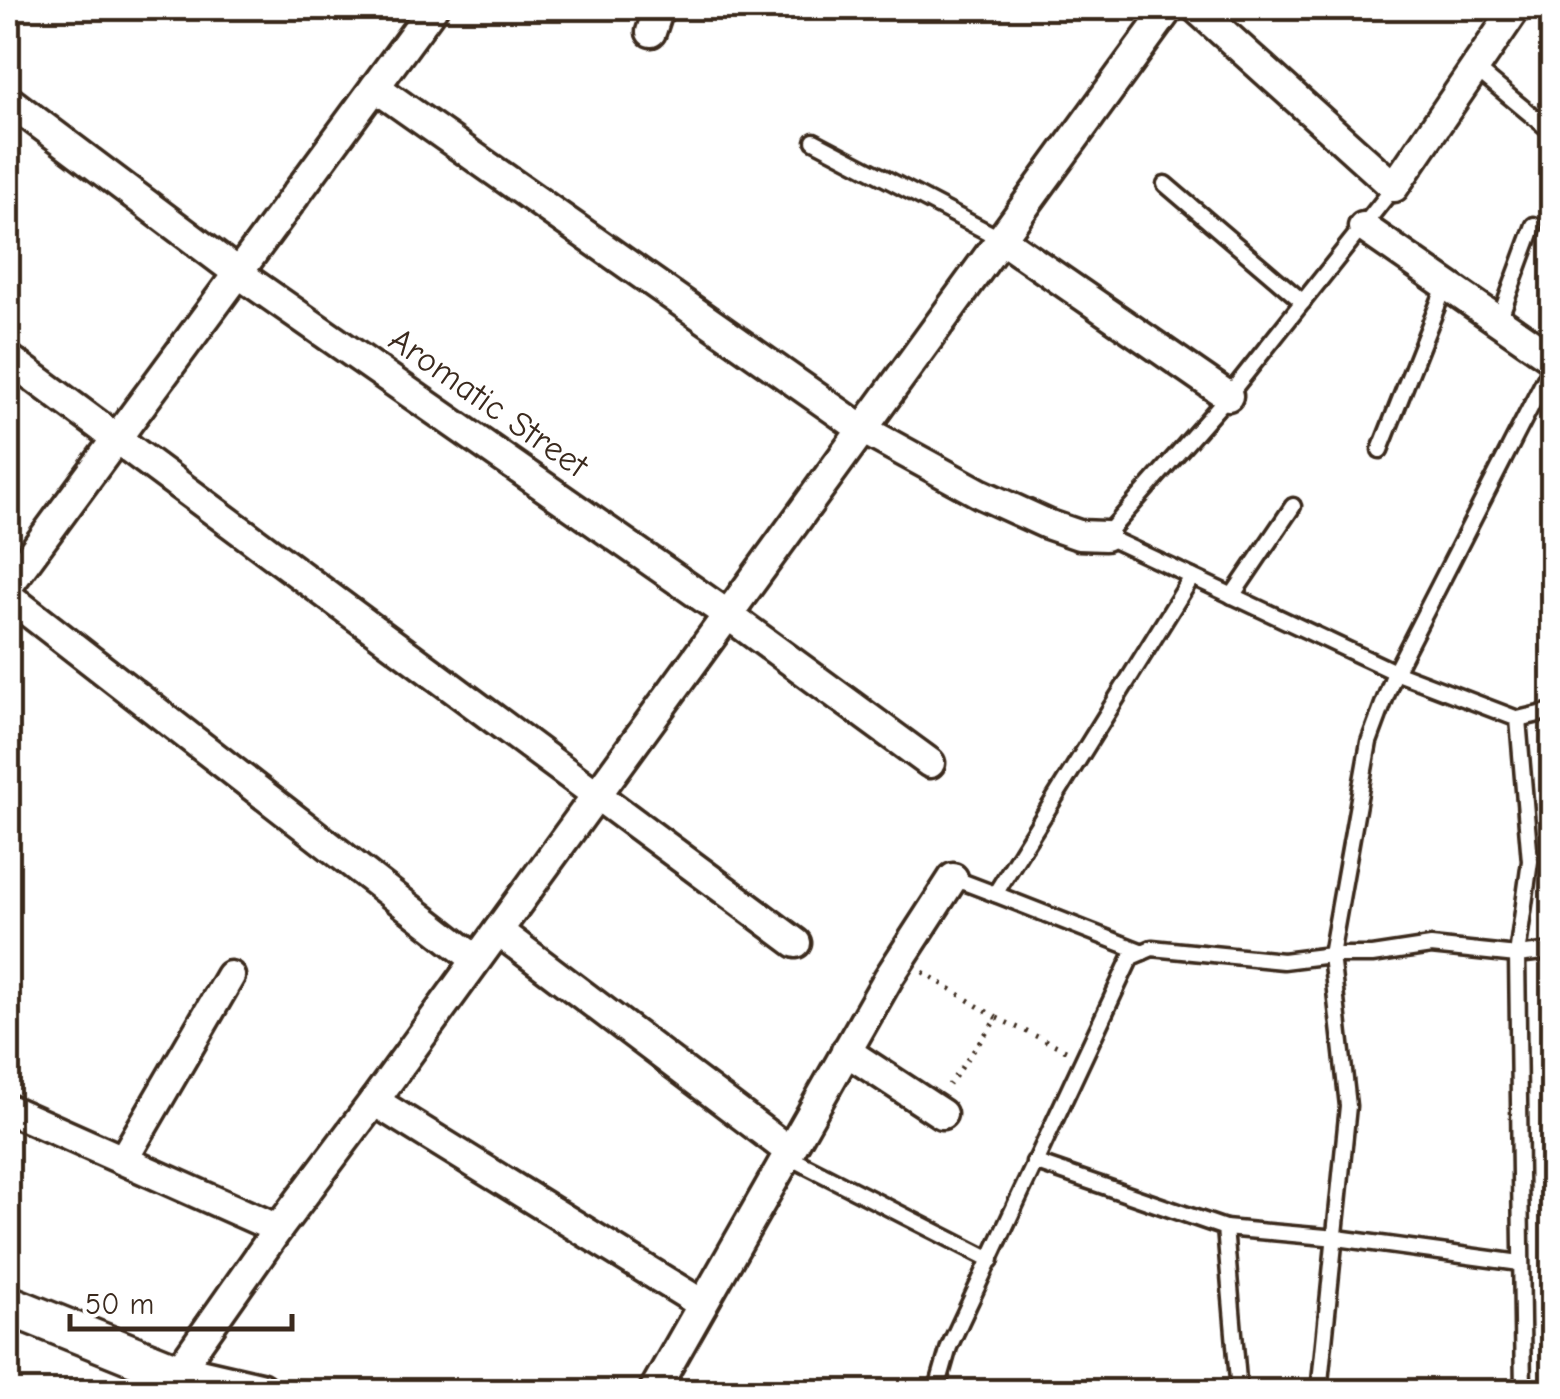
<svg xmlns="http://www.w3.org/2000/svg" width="1560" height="1399" viewBox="0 0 1560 1399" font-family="'Comic Neue',sans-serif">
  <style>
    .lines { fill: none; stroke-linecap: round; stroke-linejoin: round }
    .lane-casing { stroke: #3b2a1e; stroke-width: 21 }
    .street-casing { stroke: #3b2a1e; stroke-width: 35 }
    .secondary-casing { stroke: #3b2a1e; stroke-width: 45 }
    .path { stroke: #3b2a1e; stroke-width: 5; stroke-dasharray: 2.5 8; stroke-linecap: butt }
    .lane { stroke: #fff; stroke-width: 14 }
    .street { stroke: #fff; stroke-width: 28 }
    .secondary { stroke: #fff; stroke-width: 38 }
    .labels { text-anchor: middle; stroke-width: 8; stroke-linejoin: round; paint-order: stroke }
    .street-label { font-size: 35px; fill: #3b2a1e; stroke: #fff }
  </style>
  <rect width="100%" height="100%" fill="#fff"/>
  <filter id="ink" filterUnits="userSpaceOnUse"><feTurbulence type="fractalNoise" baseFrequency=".01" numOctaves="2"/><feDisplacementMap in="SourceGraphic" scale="20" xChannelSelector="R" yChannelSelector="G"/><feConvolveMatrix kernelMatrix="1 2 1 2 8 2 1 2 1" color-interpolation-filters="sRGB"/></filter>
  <g filter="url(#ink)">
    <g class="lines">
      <g class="lane-casing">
        <g id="lane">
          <path d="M1475 68 1552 132"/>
          <path d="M814 141 1001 239"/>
          <path d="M1165 184 1303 302"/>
          <path d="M1394 187 1228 396 1105 536 1395 672 1518 719 1552 711"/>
          <path d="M1499 320 1534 225"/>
          <path d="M1380 450 1446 284"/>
          <path d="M1232 596 1293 506"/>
          <path d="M1518 719 1530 861 1517 955 1523 1392"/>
          <path d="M953 878 995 894 1192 577"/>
          <path d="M995 894 1143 952"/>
          <path d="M787 1156 991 1260"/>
          <path d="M1034 1162 1225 1228 1239 1392"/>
          <path d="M1225 1228 1337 1238 1520 1263"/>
          <path d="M936 1392 949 1347 1131 957 1152 948 1283 961 1331 955H1372L1431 946 1517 955 1552 951"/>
          <path d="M1319 1392 1348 1106 1331 955 1369 742 1395 672 1552 365"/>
        </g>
      </g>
      <g class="street-casing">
        <g id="street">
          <path d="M1196 8 1394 187 1516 8"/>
          <path d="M651 32 659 8"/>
          <path d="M375 87 862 429 981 494 1047 524 1079 535 1105 536"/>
          <path d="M8 100 238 273 728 615 930 763"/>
          <path d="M1363 227 1552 358"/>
          <path d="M1001 239 1228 396"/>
          <path d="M8 358 796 943"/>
          <path d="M8 586 433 8"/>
          <path d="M8 596 475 959"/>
          <path d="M498 931 789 1151"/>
          <path d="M846 1051 942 1114"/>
          <path d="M374 1101 702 1304"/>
          <path d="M8 1109 278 1229"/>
          <path d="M123 1160 230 976"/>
          <path d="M177 1373 278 1229 374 1101 1169 8"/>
          <path d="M653 1392 889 977 953 878"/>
        </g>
      </g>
      <g class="secondary-casing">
        <path id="secondary" d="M8 1305 177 1373 259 1392"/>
      </g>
      <g class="path">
        <path d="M923 972 997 1018 949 1085"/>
        <path d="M997 1018 1066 1050"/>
      </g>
      <use href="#lane" class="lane"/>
      <use href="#street" class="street"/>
      <use href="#secondary" class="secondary"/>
    </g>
  </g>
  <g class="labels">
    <g class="street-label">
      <text transform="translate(489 402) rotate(35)" y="12">Aromatic Street</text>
    </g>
  </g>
  <rect width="1560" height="1399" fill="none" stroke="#fff" stroke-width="40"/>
  <rect x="20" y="20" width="1520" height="1359" fill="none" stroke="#3b2a1e" stroke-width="4" filter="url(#ink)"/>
  <path d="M70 1314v15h222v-15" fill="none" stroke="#3b2a1e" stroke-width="5"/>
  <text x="85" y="1314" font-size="30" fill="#3b2a1e" stroke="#ffffff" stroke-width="8" paint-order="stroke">50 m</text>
</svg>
